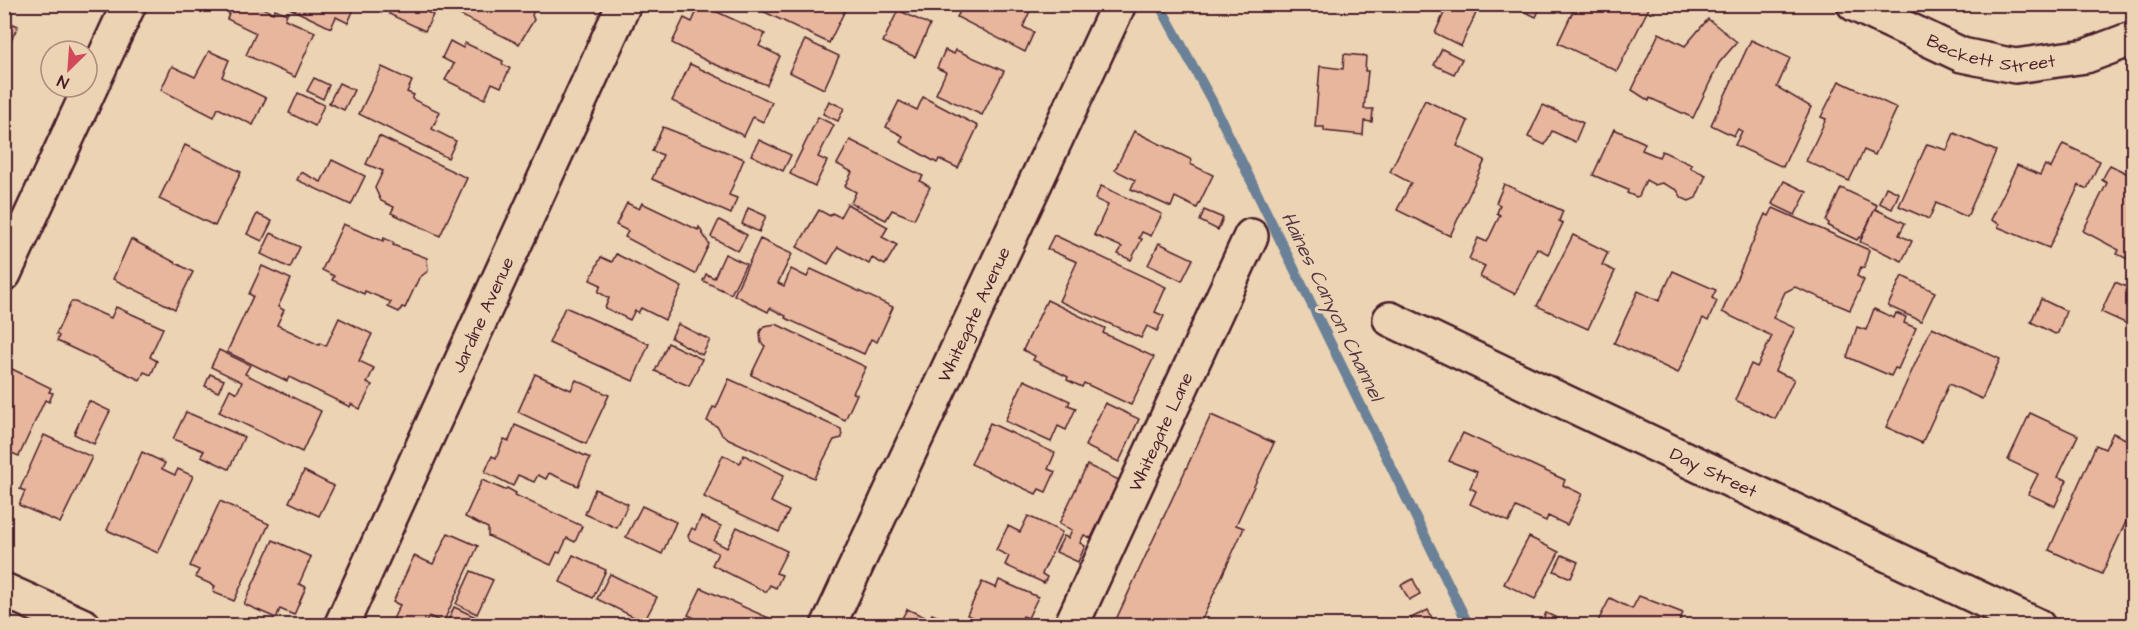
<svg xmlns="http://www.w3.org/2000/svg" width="2138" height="630" viewBox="0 0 2138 630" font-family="'Architects Daughter',sans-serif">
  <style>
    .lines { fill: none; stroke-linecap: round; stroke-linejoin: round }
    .stream { stroke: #6a8197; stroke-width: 10 }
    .building { fill: #e8b59d; stroke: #4a1f2b; stroke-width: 1.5 }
    .minor-casing { stroke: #4a1f2b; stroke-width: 38 }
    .tertiary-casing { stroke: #4a1f2b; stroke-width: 38 }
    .minor { stroke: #ebd3b3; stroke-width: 33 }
    .tertiary { stroke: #ebd3b3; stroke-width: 33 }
    .labels { text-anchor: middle; stroke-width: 6; stroke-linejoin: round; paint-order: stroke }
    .street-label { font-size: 18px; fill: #4a1f2b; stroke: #ebd3b3 }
    .water-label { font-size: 20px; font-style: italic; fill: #523846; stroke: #ebd3b3 }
  </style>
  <rect width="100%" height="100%" fill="#ebd3b3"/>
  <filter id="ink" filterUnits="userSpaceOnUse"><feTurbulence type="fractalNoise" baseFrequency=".0167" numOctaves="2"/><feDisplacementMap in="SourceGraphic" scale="12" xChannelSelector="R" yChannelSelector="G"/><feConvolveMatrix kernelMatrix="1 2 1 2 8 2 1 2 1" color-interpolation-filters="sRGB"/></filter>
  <g filter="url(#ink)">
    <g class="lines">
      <path class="stream" d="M1159 4 1212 101 1469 626"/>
    </g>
    <g class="building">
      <path d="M233 4H255L273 13 275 9 287 14 285 19 315 32 295 77 246 55 256 33 227 19Z"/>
      <path d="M281 4H356L348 23 336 17 331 28Z"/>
      <path d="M380 4H412L433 15 425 31 389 14 391 10Z"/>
      <path d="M455 4H537L532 15 534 20 519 44 452 11Z"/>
      <path d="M700 4 765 34 759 46 780 56 767 85 709 62 672 43 684 18 692 22Z"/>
      <path d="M748 4H848L829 43Z"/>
      <path d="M959 4H1033L1023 27 1034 32 1025 52 957 17 962 8Z"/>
      <path d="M1448 4H1457L1476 13 1461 46 1435 33Z"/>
      <path d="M1509 4H1542L1536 17Z"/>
      <path d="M1572 4 1650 6 1617 71 1558 43 1573 11 1570 9Z"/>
      <path d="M898 10 930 25 915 57 883 42Z"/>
      <path d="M1708 19 1737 42 1719 63 1693 118 1650 98 1649 101 1632 90 1659 33 1685 46Z"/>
      <path d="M4 20 18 26 4 55Z"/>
      <path d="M805 40 839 56 824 89 789 72Z"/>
      <path d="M1751 40 1790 58 1777 87 1811 107 1783 167 1735 145 1742 131 1738 129 1734 136 1711 125Z"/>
      <path d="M450 41 463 48 465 43 503 61 502 64 510 68 501 87 492 83 485 99 445 80 454 64 442 58Z"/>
      <path d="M1442 49 1462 59 1454 74 1434 65Z"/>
      <path d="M945 50 954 54 956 50 1004 71 982 115 936 94 946 72 937 68Z"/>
      <path d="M209 51 229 60 222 77 266 98 253 125 218 108 214 117 161 90 172 66 195 77Z"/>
      <path d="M1344 54 1366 56 1365 71H1368L1364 109H1373L1372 122 1364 121 1363 135 1324 131V127H1315L1320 66 1343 69Z"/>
      <path d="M690 64 772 102 763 122 753 117 744 136 672 101Z"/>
      <path d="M382 67 412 81 407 92 414 95 412 99 440 112 432 129 456 141 448 158 359 114Z"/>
      <path d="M314 78 329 85 323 99 307 91Z"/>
      <path d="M1839 81 1897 108 1875 155 1864 150 1849 181 1806 161 1826 119 1821 117Z"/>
      <path d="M339 83 354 90 344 110 329 103Z"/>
      <path d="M298 93 324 105 315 126 289 113Z"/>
      <path d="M923 97 978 126 958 168 939 159 937 163 930 159 900 142 903 136 886 127 899 101 917 110Z"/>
      <path d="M1425 100 1468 121 1457 146 1485 160 1450 236 1397 210 1411 183 1390 172Z"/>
      <path d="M829 101 844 108 838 121 823 114Z"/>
      <path d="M1543 105 1583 123 1575 142 1552 131 1545 145 1528 137Z"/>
      <path d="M818 117 834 125 818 157 827 161 815 186 790 174Z"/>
      <path d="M663 127 744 159 729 195 737 198 731 214 652 179 663 155 652 151Z"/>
      <path d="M1614 129 1645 143 1642 150 1659 157 1662 151 1692 165 1690 168 1706 175 1696 198 1689 201 1682 198 1677 190 1662 183 1655 185 1646 180 1639 196 1636 197 1627 193 1628 190 1593 175Z"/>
      <path d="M1134 131 1192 160 1190 164 1213 175 1197 208 1175 197 1171 207 1131 189 1135 180 1115 170Z"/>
      <path d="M1954 133 1996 151 1967 217 1936 203 1929 219 1899 206 1927 144 1947 150Z"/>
      <path d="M379 136 467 178 440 236 391 213 394 207 381 201 375 188 383 171 366 164Z"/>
      <path d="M759 140 791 155 783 171 751 155Z"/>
      <path d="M850 140 923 176 920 181 930 187 914 219 892 210 886 220 851 203 856 192 845 186 852 172 837 164Z"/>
      <path d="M2063 144 2100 161 2087 189 2079 185 2049 248 1998 227 1999 224 1991 220 2017 165 2040 175 2045 165 2051 168Z"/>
      <path d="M185 145 241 172 215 226 159 199Z"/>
      <path d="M332 160 365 176 351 205 297 180 301 172 321 182Z"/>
      <path d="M2110 165 2134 177V262L2117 254 2119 250 2083 231 2107 183 2102 180Z"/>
      <path d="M1784 181 1807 192 1795 215 1772 204Z"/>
      <path d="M1504 184 1563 211 1559 221 1563 223 1548 254 1537 248 1515 294 1480 277 1485 266 1469 259 1478 238 1487 242 1500 215 1497 213 1500 205 1496 203Z"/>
      <path d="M1101 186 1162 214 1151 236 1142 232 1139 238 1142 239 1131 260 1118 254 1122 247 1094 235 1108 205 1095 199Z"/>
      <path d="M1886 187 1899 193 1892 209 1879 203Z"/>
      <path d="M1841 188 1877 205 1861 238 1859 237 1857 240 1828 226 1829 223 1826 221Z"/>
      <path d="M627 203 639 209 642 203 698 230 699 227 709 244 695 274 625 237 628 231 616 225Z"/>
      <path d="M847 204 888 227 882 237 897 245 885 265 872 258 869 264 838 247 828 264 797 247 819 210 830 216 832 213 840 217Z"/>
      <path d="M748 208 766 216 759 232 742 224Z"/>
      <path d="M1773 208 1869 250 1864 268 1861 267 1857 276 1864 280 1850 310 1795 287 1785 292 1773 318 1795 328 1775 371 1794 379 1775 419 1735 400 1751 364 1757 367 1772 336 1722 312 1765 214 1769 216Z"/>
      <path d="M1875 209 1905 223 1899 235 1912 241 1902 261 1860 242Z"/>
      <path d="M1204 210 1223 218 1218 230 1200 221Z"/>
      <path d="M257 214 272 221 262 241 247 234Z"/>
      <path d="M719 220 747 235 738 251 711 237Z"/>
      <path d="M343 224 383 241 384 238 394 243 393 245 427 258 428 271 419 278 405 308 402 307 399 312 388 307 391 302 365 291 364 294 332 280 334 276 322 270Z"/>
      <path d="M271 233 300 247 290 268 261 254Z"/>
      <path d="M1054 235 1166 287 1155 312 1164 316 1157 331 1147 326 1141 338 1059 301 1077 262 1047 249Z"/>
      <path d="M1573 235 1608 252 1602 265 1615 271 1588 329 1537 306Z"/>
      <path d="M131 239 193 272 175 309 113 279Z"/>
      <path d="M760 239 792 254 778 283 784 286 791 269 807 277 811 269 893 307 877 342 871 339 864 354 785 318 786 316 770 308 768 312 734 295Z"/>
      <path d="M1159 243 1193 259 1182 281 1148 265Z"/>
      <path d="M616 254 682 287 665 320 641 308 638 313 635 310 630 320 605 308 609 298 598 292 601 285 590 280 601 257 612 262Z"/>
      <path d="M725 254 746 264 731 294 703 281 706 274 714 278Z"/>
      <path d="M262 266 291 279 278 307 284 310 277 325 319 345 320 343 326 346 339 318 372 334 359 361 374 368 367 383 372 385 360 409 351 404 350 407 289 377 287 381 227 352 253 296 249 294Z"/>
      <path d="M1673 271 1716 290 1712 298 1717 301 1708 321 1703 318 1678 373 1614 343 1638 291 1659 301Z"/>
      <path d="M1902 276 1935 292 1921 321 1888 306Z"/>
      <path d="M2115 282 2134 290 2132 326 2101 312Z"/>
      <path d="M2041 299 2066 311 2058 333 2055 334 2031 322Z"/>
      <path d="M1047 300 1105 328 1103 333 1154 357 1131 405 1084 383 1082 387 1067 380 1068 377 1033 360 1035 356 1023 350Z"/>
      <path d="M71 302H75L111 318 116 307 163 328 150 357 157 361 151 375 144 372 140 380 57 341 59 336 56 334Z"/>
      <path d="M565 307 649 344 633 381 549 343Z"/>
      <path d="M1874 309 1894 318 1896 313 1906 317 1904 323 1916 328 1898 369 1895 368 1891 376 1847 357 1857 327 1866 330Z"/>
      <path d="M678 324 710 340 702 355 671 338Z"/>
      <path d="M776 324 866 367 853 393 857 394 845 420 751 375 765 346 761 343 760 332 764 326Z"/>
      <path d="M1932 327 2000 359 1982 399 1949 384 1922 443 1886 427Z"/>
      <path d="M668 343 702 359 689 386 655 371Z"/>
      <path d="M219 350 250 365 245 374 321 411 302 452 219 412 230 389 237 393 242 382 211 367Z"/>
      <path d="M10 368 51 388 49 392 53 393 49 402 45 400 19 456 4 450V379Z"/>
      <path d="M210 374 224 380 218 392 205 386Z"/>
      <path d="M535 374 571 390 576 380 609 395 586 444 518 412Z"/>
      <path d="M729 379 841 429 842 438 834 440 814 478 729 439 722 435 718 427 707 421 713 407 716 408Z"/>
      <path d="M1024 380 1070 401 1068 405 1076 408 1066 430 1058 426 1051 442 1005 421Z"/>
      <path d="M89 401 110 411 94 444 74 434Z"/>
      <path d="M1105 403 1139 419 1119 462 1085 446Z"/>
      <path d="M186 412 244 437 229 469 201 456 204 451 173 439Z"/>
      <path d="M2030 413 2078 435 2058 477 2067 480 2055 506 2028 494 2038 474 2008 460Z"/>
      <path d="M1211 415 1274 443 1236 525 1244 528 1199 626H1113Z"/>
      <path d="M990 423 1055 453 1048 469 1055 472 1046 492 1039 489 1036 494 971 464Z"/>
      <path d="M515 425 590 458 578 486 549 473 546 479 538 475 534 482 518 475 513 486 485 472 492 456 496 458 504 439 509 441Z"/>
      <path d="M1463 433 1565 480 1563 485 1582 494 1567 525 1548 516 1546 521 1516 507 1509 522 1470 504 1476 491 1470 488 1477 472 1449 461Z"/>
      <path d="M2113 433 2134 443V504L2102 574 2049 550 2096 445 2105 449Z"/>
      <path d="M44 435 92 457 60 523 19 505 25 491 20 489Z"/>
      <path d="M142 452 165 463 162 469 175 475 178 469 193 476 158 553 107 530Z"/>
      <path d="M723 455 740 463 744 455 784 475 771 502 789 511 779 532 704 497Z"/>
      <path d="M1087 465 1119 480 1091 538 1084 535 1080 543 1085 546 1078 562 1056 552 1064 536 1068 538 1072 530 1059 524Z"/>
      <path d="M304 471 334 486 319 516 289 502Z"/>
      <path d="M482 480 505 490 507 488 516 493 515 495 582 526 575 542 567 538 560 553 557 552 551 565 488 536V528L465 517Z"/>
      <path d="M595 489 628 504 617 528 585 514Z"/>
      <path d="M220 501 269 524 234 601 213 592 215 586 195 577 199 570 190 566Z"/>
      <path d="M642 506 676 522 662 554 626 537Z"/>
      <path d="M1028 516 1062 532 1042 574 1047 577 1044 583 1005 565 1009 556 996 550 1008 526 1020 532Z"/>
      <path d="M701 517 721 526 714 541 727 548 737 527 787 551 776 573 782 575 776 588 770 585 766 592 712 565 718 553 690 540 688 536 692 528 695 530Z"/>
      <path d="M448 533 478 546 443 623 429 616 424 626 391 623 400 605 393 602 414 556 433 564Z"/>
      <path d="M1529 537 1559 552 1535 599 1504 584Z"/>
      <path d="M273 540 311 557 299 584 306 587 294 615 280 609 276 618 244 604Z"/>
      <path d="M573 555 606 570 593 598 560 582Z"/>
      <path d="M1562 555 1578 562 1571 578 1554 571Z"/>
      <path d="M471 571 493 580 477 614 456 604Z"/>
      <path d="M610 574 657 597 644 622 597 599Z"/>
      <path d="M1413 579 1420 594 1409 600 1401 585Z"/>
      <path d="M999 580 1038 597 1028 618 1023 616 1019 626H979L980 621 967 615 982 582 996 588Z"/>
      <path d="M701 588 771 619 768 626 691 625 695 618 688 615Z"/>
      <path d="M1639 596 1683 613 1677 626 1596 625 1610 598 1632 609Z"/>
      <path d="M454 607 480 619 477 626H446Z"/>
      <path d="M907 609 929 619 932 614 941 618 938 624 941 626H892L895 619 900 622Z"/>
      <path d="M1428 610 1435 624 1414 626 1411 618Z"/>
      <path d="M1546 613 1572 625 1571 626H1540Z"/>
    </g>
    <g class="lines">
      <g class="minor-casing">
        <g id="minor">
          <path id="s1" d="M1854 4 1962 55 2015 66 2086 56 2134 38"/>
          <path id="s2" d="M1390 319 2038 626"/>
          <path id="s3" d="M341 626 624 4"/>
          <path id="s4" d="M828 626 1119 4"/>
          <path id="s5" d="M1071 626 1251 236"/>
        </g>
      </g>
      <g class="tertiary-casing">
        <g id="tertiary">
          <path d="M4 274 129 4"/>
          <path d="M4 590 84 626"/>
        </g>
      </g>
      <use href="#minor" class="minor"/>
      <use href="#tertiary" class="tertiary"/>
    </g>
  </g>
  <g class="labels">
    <g class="street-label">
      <text dy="6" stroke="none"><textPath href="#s1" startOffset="148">Beckett Street</textPath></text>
      <text dy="6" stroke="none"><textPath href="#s3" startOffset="342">Jardine Avenue</textPath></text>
      <text dy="6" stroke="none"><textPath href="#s4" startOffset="344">Whitegate Avenue</textPath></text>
      <text dy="6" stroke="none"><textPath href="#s5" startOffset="214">Whitegate Lane</textPath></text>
      <text dy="6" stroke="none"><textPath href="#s2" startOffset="358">Day Street</textPath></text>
    </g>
    <g class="water-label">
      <text transform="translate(1333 306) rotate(64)" y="7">Haines Canyon Channel</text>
    </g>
  </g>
  <rect width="2138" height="630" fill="none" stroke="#ebd3b3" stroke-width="24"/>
  <rect x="12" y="12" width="2114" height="606" fill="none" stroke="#4a1f2b" stroke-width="2" filter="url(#ink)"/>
  <g transform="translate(69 69) rotate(205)"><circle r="28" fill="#ebd3b3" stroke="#ab8b7d" stroke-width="1.5"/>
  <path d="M0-4.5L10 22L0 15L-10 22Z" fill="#d1495b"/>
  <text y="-9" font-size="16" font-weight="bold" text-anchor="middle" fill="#4a1f2b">N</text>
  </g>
</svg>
